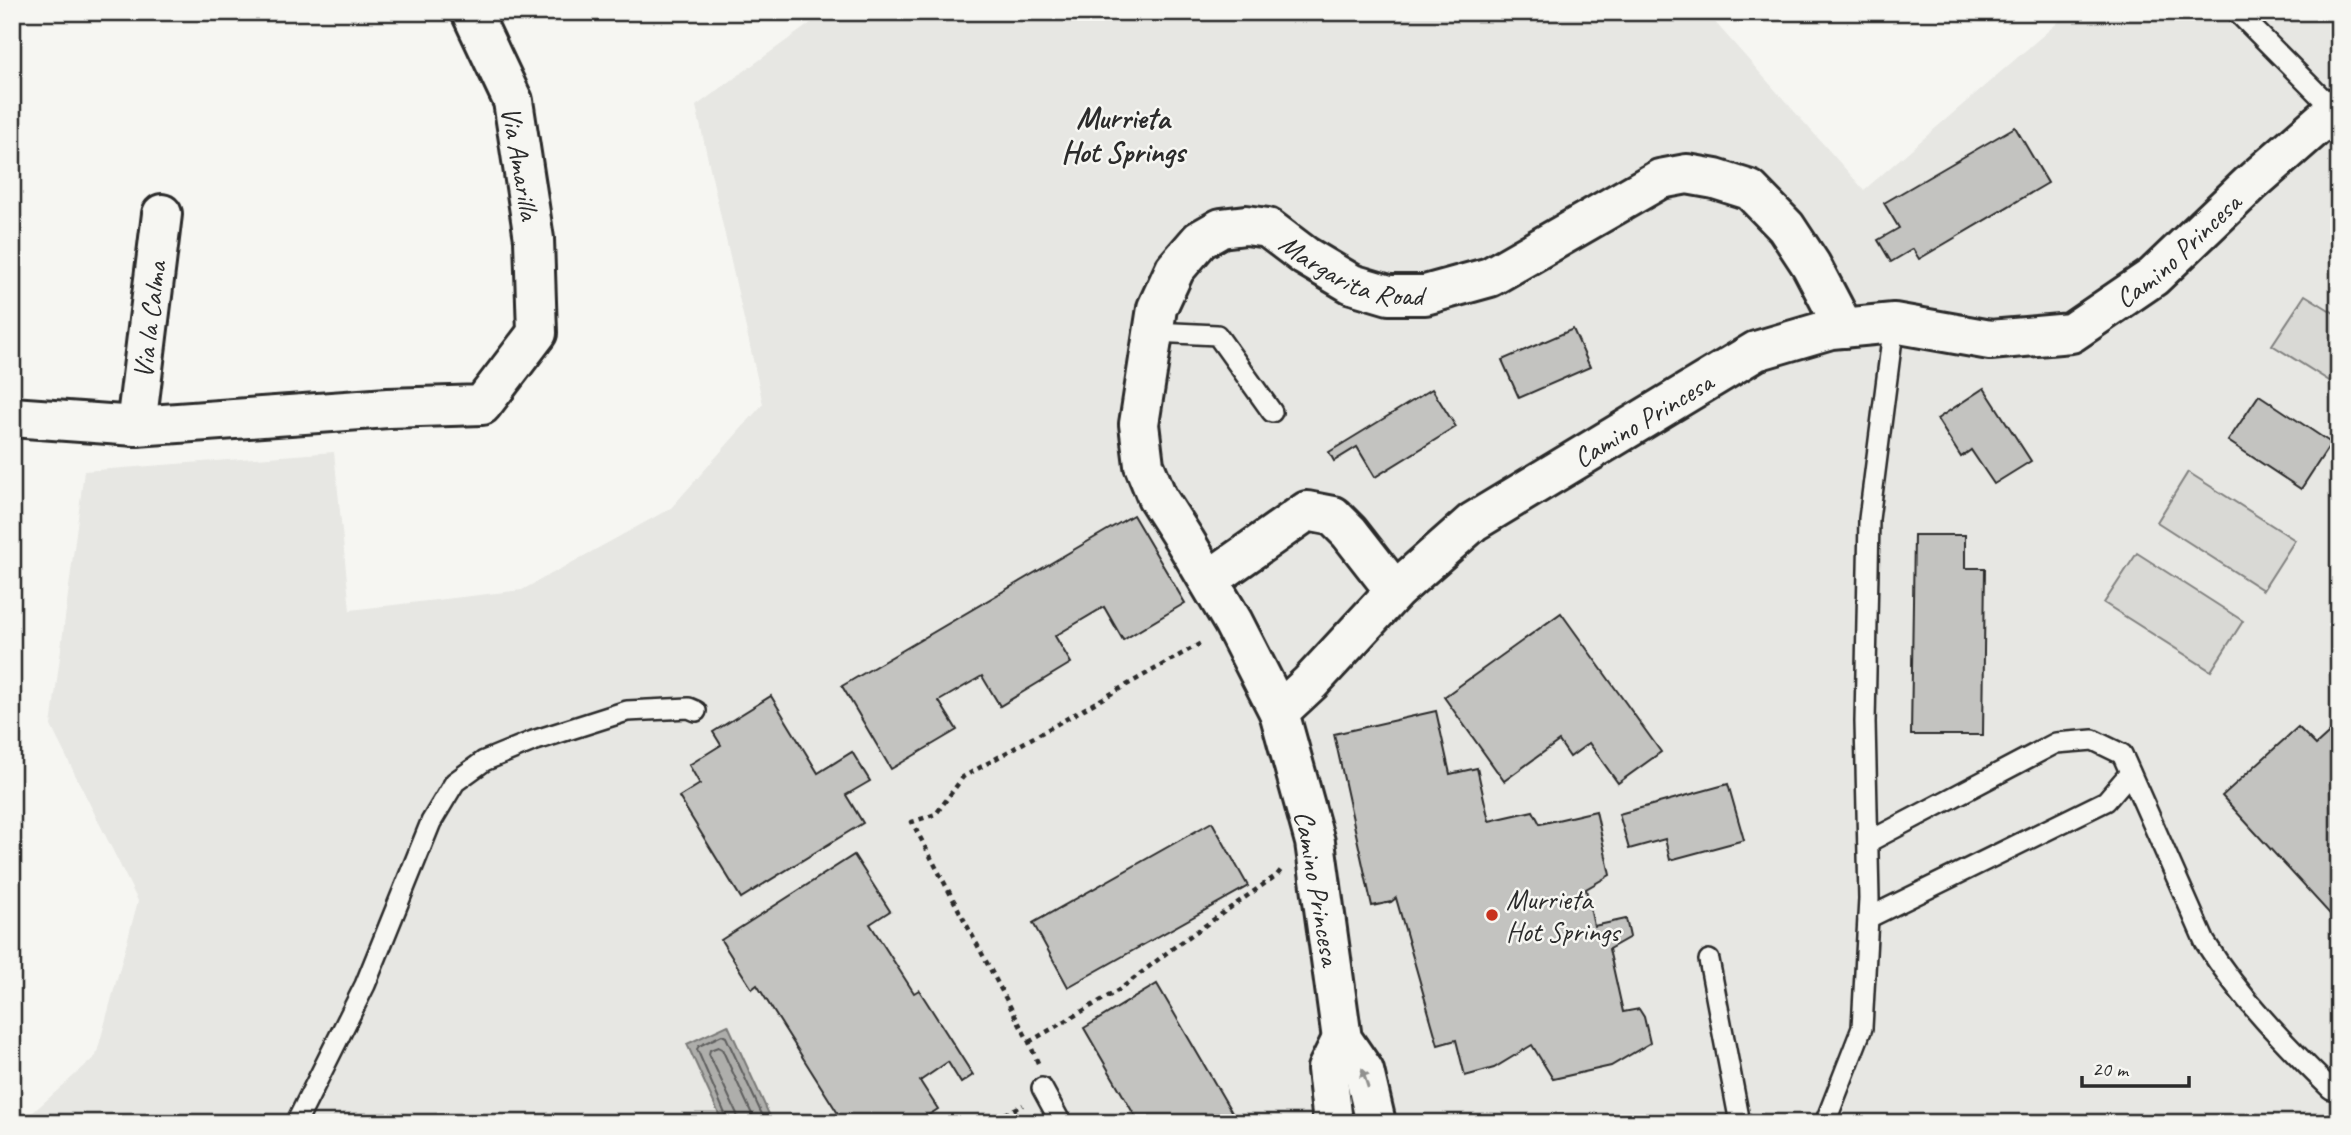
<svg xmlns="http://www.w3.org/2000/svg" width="2351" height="1135" viewBox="0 0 2351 1135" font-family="Caveat,sans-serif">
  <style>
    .built { fill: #e7e7e3 }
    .green { fill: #d9d9d5; stroke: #828280; stroke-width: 2 }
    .water { fill: #aeaeab; stroke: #7a7a78; stroke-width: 2 }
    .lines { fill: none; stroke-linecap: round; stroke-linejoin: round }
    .shore { stroke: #5f5f5e; stroke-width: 2 }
    .building { fill: #c3c3c0; stroke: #2b2b2b; stroke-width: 2 }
    .service-casing { stroke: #2b2b2b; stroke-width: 24 }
    .minor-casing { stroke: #2b2b2b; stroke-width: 44 }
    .path { stroke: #2b2b2b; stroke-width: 4.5; stroke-dasharray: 5 5; stroke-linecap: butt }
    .service { stroke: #f6f6f2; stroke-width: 19 }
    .minor { stroke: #f6f6f2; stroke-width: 38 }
    .oneway { fill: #90908e }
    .poi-dot { fill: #c8321e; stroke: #f6f6f2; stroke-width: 2.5 }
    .labels { text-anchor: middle; stroke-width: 5; stroke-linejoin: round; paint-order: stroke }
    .street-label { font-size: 28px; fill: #2b2b2b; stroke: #f6f6f2 }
    .poi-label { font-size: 28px; fill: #2b2b2b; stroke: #f6f6f2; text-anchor: start }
    .neighbourhood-label { font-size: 30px; font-weight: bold; fill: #2b2b2b; stroke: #f6f6f2 }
  </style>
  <rect width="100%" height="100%" fill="#f6f6f2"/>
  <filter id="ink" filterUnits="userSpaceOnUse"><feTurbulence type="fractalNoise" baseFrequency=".0143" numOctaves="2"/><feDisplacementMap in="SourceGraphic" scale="14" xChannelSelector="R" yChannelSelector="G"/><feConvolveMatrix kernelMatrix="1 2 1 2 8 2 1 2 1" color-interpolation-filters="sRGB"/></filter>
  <g filter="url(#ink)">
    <path class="built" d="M826 12H1706L1864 190 2070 12H2318L2339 35V1123H21L96 1056 138 901 51 726 84 471 334 452 350 610 522 590 671 508 763 404 696 106Z"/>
    <g class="green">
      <path d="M2305 295 2339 316V387L2272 345Z"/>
      <path d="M2188 472 2295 540 2263 590 2157 522Z"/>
      <path d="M2137 553 2243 621 2211 671 2104 603Z"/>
    </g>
    <path class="water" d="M728 1025 773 1123H723L687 1044Z"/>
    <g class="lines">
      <g class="shore">
        <path d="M729 1123 697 1049 699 1046 722 1035 726 1037 766 1123"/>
        <path d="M738 1123 737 1114 709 1054 710 1050 718 1047 722 1049 756 1123"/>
      </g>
    </g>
    <g class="building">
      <path d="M2015 127 2048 183 1919 259 1913 249 1891 262 1878 240 1899 228 1884 203Z"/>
      <path d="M1573 329 1590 367 1519 398 1502 360Z"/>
      <path d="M1984 388 2031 461 1994 484 1971 450 1961 457 1937 419Z"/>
      <path d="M1432 389 1456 427 1375 477 1357 447 1334 461 1329 452Z"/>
      <path d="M2259 395 2331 443 2301 489 2228 441Z"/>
      <path d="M1133 515 1185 603 1123 640 1104 607 1055 636 1071 663 1000 706 982 676 939 701 957 730 891 769 842 686Z"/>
      <path d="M1914 535H1965V568H1985L1983 735H1911Z"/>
      <path d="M1561 613 1661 752 1618 783 1589 743 1570 757 1559 741 1504 781 1444 697Z"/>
      <path d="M771 696 818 773 852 752 870 781 846 795 863 823 741 898 679 797 700 784 689 765 721 745 713 732Z"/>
      <path d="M1436 711 1450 774 1477 768 1489 821 1533 811 1540 824 1596 811 1610 875 1586 889 1594 926 1626 919 1630 937 1609 949 1623 1012 1639 1009 1644 1017 1650 1043 1611 1066 1553 1079 1532 1045 1494 1068 1465 1076 1456 1040 1438 1045 1396 898 1391 902 1372 906 1334 734Z"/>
      <path d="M2339 724V924L2222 796 2298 727 2316 745Z"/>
      <path d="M1728 784 1744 840 1670 860 1665 839 1629 849 1619 814Z"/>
      <path d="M1212 822 1248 886 1068 987 1033 923Z"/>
      <path d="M854 855 890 911 870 924 914 993 919 990 973 1075 961 1083 948 1062 920 1081 938 1109 916 1123H844L757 985 752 989 721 940Z"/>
      <path d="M1157 984 1238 1123H1139L1084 1028Z"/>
    </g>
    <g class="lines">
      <g class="service-casing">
        <g id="service">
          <path d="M2237 12 2334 110"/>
          <path d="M1154 332 1217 335 1272 412"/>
          <path d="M1868 842 2056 743 2093 740 2122 754 2205 942C2241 999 2283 1042 2331 1089L2339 1090"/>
          <path d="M1868 918 2106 801 2130 773"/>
          <path d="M1709 960 1740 1123"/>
          <path d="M1042 1088 1061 1123"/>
          <path d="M296 1123 365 985 431 822 455 782 484 761 533 741 627 711 689 708 696 711"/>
          <path d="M1825 1123 1862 1028 1869 899 1865 722 1869 519 1894 323"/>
        </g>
      </g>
      <g class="minor-casing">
        <g id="minor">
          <path d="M12 417 136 426 388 408 482 405 537 333 534 239 513 101 471 12"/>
          <path id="s1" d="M136 426 162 214"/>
          <path d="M1209 580 1307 511 1333 516 1349 532 1395 591"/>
          <path id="s2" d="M1279 712 1233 622 1185 541 1157 497 1144 465 1139 424 1157 308 1175 269 1200 240 1221 228 1246 225 1268 228 1305 256 1352 284 1389 295H1425L1490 277 1660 179 1687 174 1715 179 1750 190 1786 227 1811 265 1844 328"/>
          <path d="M1333 1123 1327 1069 1342 1039"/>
          <path id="s3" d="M1376 1123 1364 1071 1342 1039 1315 842 1279 712 1310 683 1395 591 1473 522 1756 351 1831 329 1894 323 1990 340 2071 333 2153 277 2250 184 2339 106"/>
        </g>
      </g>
      <g class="path">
        <path d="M1029 1042 1119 990 1173 948 1277 875 1281 870"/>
        <path d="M1038 1063 1029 1042 912 822 936 814 963 777 1203 642"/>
        <path d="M1001 1123 1003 1115 1023 1105"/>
      </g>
      <use href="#service" class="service"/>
      <use href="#minor" class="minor"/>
    </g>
    <defs><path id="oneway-solid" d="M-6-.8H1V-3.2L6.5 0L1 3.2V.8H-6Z" transform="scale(1.75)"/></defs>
    <use class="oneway" href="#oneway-solid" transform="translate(1365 1078) rotate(-108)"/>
  </g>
  <circle class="poi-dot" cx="1492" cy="915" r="7"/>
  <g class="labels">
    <g class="street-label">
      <text transform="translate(521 163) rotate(80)" y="10">Via Amarilla</text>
      <text dy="10" stroke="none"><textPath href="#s3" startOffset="1484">Camino Princesa</textPath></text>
      <text dy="10" stroke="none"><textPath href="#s2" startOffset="690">Margarita Road</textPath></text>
      <text dy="10" stroke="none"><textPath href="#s1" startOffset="107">Via la Calma</textPath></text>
      <text dy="10" stroke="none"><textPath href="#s3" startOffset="896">Camino Princesa</textPath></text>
      <text transform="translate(1318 888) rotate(80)" y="10">Camino Princesa</text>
    </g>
    <g class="poi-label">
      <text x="1506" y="909">Murrieta<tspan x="1506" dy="32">Hot Springs</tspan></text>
    </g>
    <g class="neighbourhood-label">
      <text x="1123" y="128">Murrieta<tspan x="1123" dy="34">Hot Springs</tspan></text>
    </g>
  </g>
  <rect width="2351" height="1135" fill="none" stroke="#f6f6f2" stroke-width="42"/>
  <rect x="21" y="21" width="2309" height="1093" fill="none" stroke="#2b2b2b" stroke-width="2.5" filter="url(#ink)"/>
  <path d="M2082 1076v10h107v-10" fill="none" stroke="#2b2b2b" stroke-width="3.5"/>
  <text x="2092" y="1076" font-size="21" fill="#2b2b2b" stroke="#f6f6f2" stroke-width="5" paint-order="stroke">20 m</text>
</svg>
